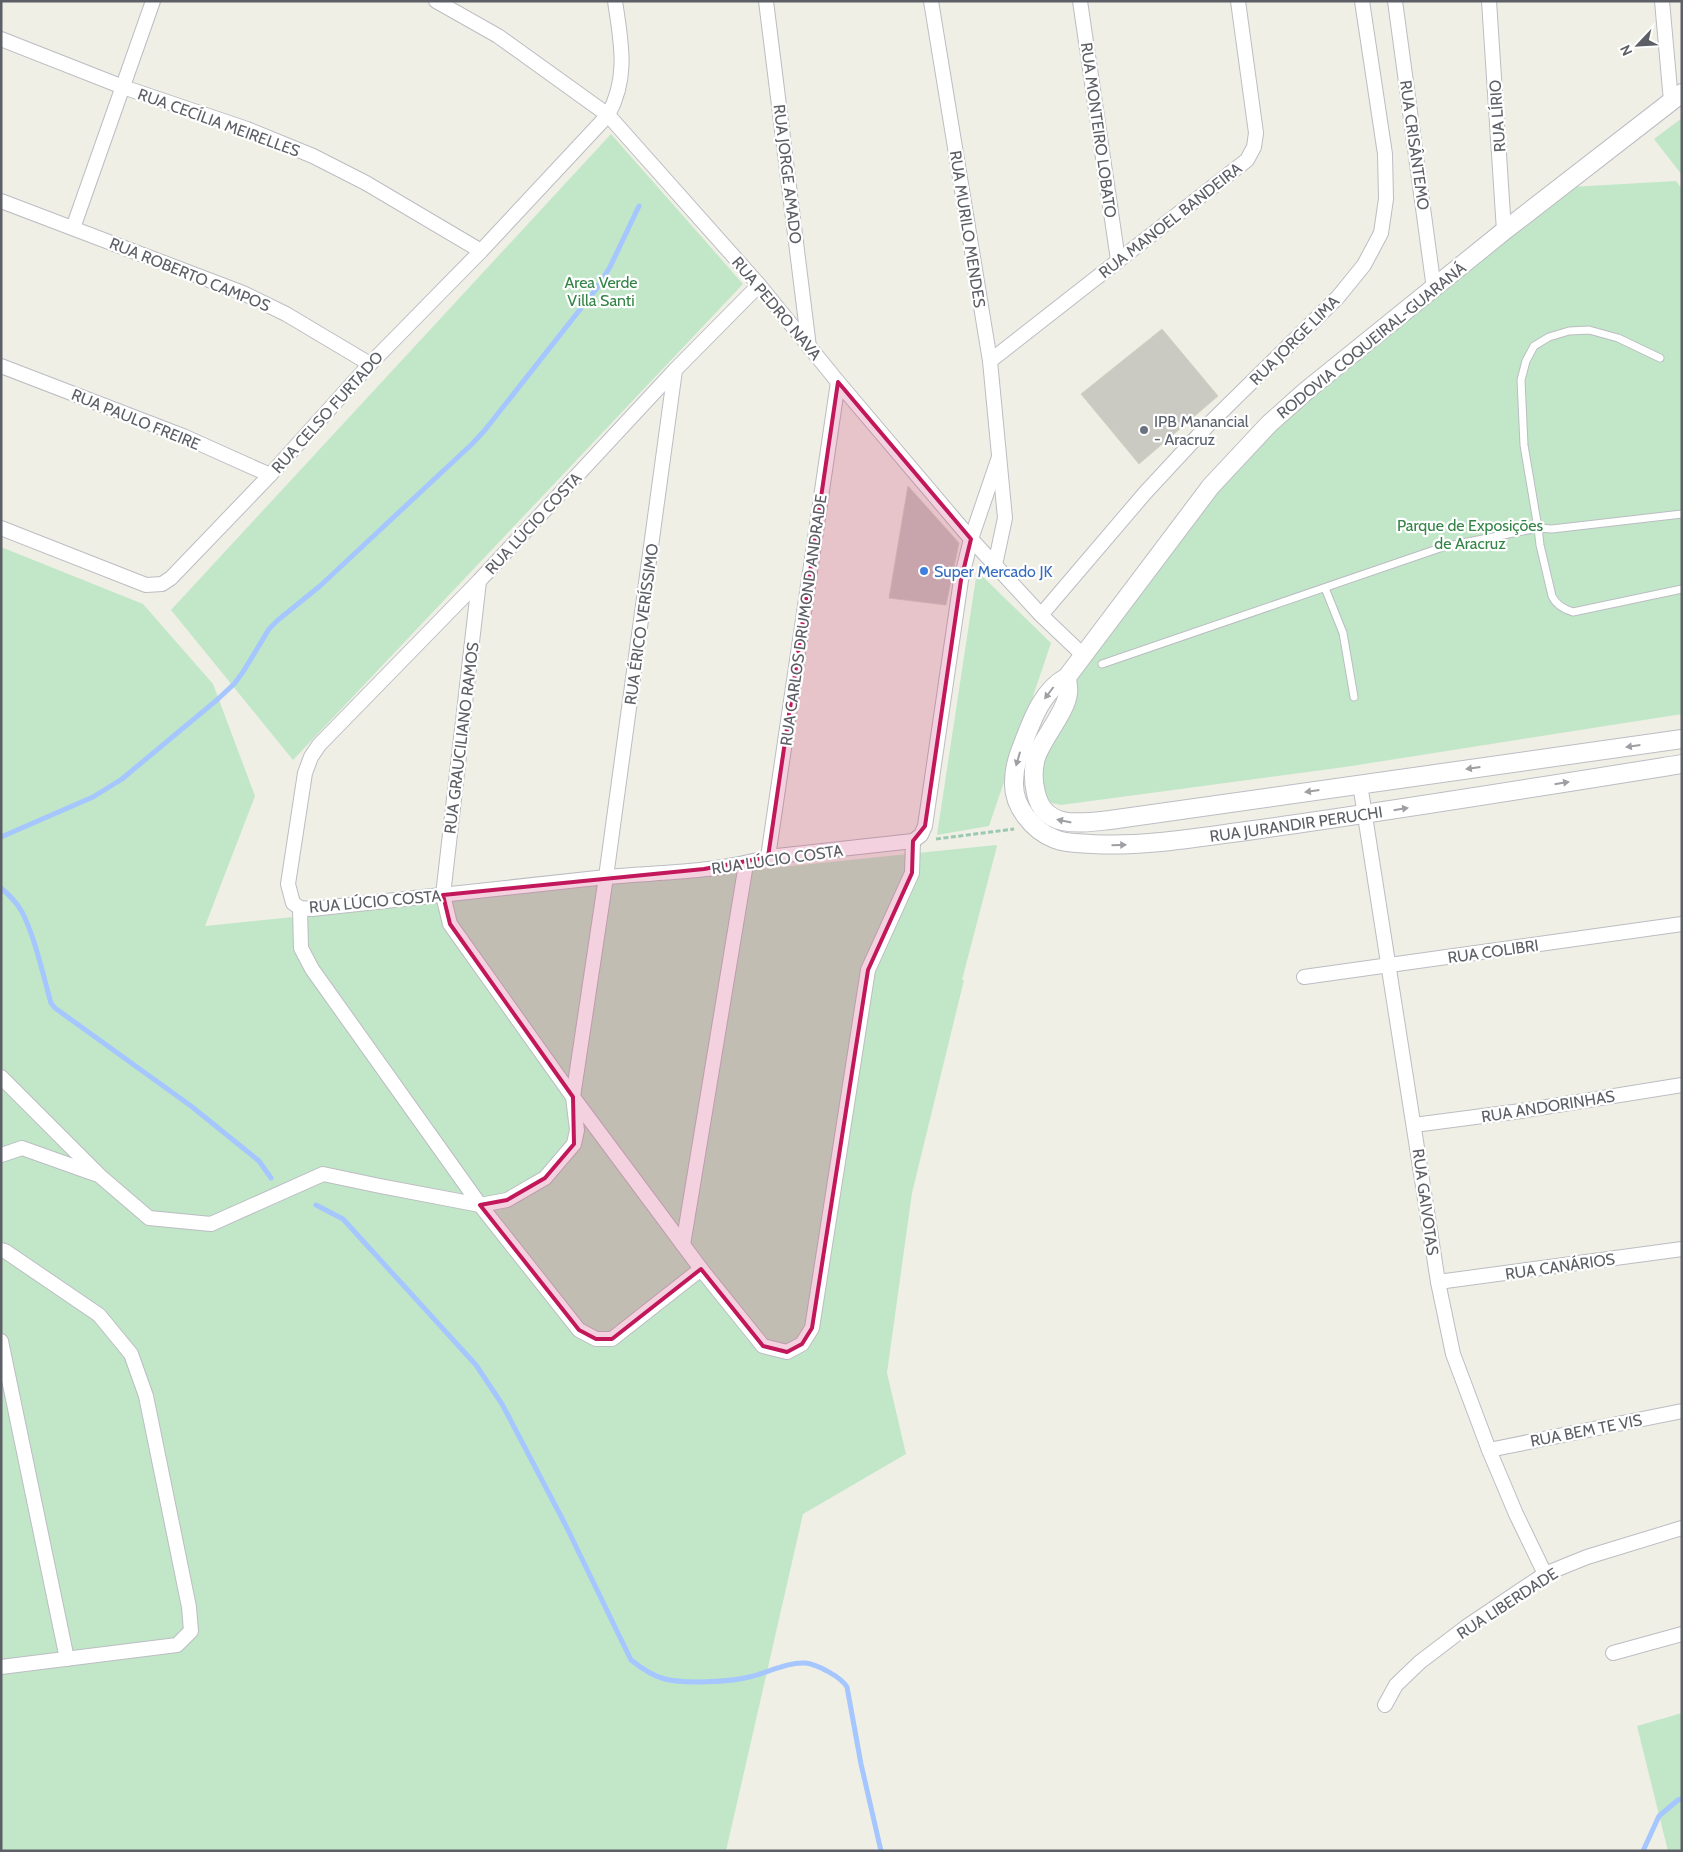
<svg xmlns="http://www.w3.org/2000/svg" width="1683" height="1852" viewBox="0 0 1683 1852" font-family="Cabin,sans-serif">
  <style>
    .green { fill: #c1e7c8 }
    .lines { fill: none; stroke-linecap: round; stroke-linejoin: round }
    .stream { stroke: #a5c6ff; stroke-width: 5 }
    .building { fill: #cac9c2; stroke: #d4d2c3 }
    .service-casing { stroke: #bcbdc3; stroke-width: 9 }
    .minor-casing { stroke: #bcbdc3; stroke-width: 16 }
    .tertiary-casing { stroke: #bcbdc3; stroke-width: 20 }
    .path { stroke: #9ac8b0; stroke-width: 3; stroke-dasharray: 5 2.5; stroke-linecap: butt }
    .service { stroke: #fff; stroke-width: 7 }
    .minor { stroke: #fff; stroke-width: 14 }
    .tertiary { stroke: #fff; stroke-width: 18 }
    .oneway { fill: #9d9fa3 }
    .marked { fill: #c2185b; fill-opacity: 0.2; stroke: #c2185b; stroke-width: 4; stroke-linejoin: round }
    .worship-dot { fill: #6b7280; stroke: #fff; stroke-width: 2 }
    .shop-dot { fill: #3f7fe0; stroke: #fff; stroke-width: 2 }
    .labels { text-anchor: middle; stroke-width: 4.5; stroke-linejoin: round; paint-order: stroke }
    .street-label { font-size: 16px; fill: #5c5f65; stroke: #fff }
    .park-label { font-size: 16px; fill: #348447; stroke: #fff }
    .worship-label { font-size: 16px; fill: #5b616d; stroke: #fff; text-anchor: start }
    .shop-label { font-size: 16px; fill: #366cbe; stroke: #fff; text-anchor: start }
  </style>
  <rect width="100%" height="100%" fill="#efefe5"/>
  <g class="green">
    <path d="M1682 118V175L1654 139Z"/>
    <path d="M611 134 743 284 293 760 171 610Z"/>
    <path d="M1676 181 1682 189V714L1345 767 1061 805 1047 802 1031 752 1079 665 1255 440 1571 187Z"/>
    <path d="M1 547 143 604 213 684 255 796 205 926 996 845 997 846 962 980H964L912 1193 887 1373 906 1454 803 1514 726 1851H1Z"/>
    <path d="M977 571 1051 643 989 826 937 835Z"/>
    <path d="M1682 1713V1851H1668L1637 1726Z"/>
  </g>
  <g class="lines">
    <g class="stream">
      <path d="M1 837 93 797 122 779 218 699 234 684 243 672 269 629 278 620 320 586 472 444 485 430 597 288 610 267 639 206"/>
      <path d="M1 888C9 895 17 902 22 912 35 937 43 975 51 1003L55 1008 191 1106 259 1161 271 1178"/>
      <path d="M316 1205 343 1219 476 1365 502 1404 565 1524 631 1660C641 1668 652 1676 665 1679 683 1684 731 1682 749 1677 767 1673 787 1662 805 1663 817 1664 841 1677 847 1687L861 1764 881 1851"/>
      <path d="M1643 1851 1659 1816 1678 1800 1682 1799"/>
    </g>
  </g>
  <g class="building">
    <path d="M1162 329 1218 396 1139 464 1081 394Z"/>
    <path d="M908 486 959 543 946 605 889 598Z"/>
  </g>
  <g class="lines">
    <g class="service-casing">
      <g id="service">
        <path d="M1682 514 1552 529 1538 528 1540 545 1552 596C1556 605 1563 609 1573 612L1682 589"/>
        <path d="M1325 588 1343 633 1354 697"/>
        <path d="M1102 664 1443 547 1538 528 1524 445 1521 380 1526 361 1534 346 1549 337 1569 331 1589 330 1618 338 1660 358"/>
      </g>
    </g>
    <g class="minor-casing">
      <g id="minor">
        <path d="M436 1 498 36 608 115 759 285 838 382 971 539 1041 615 1084 656"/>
        <path d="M766 1 809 347"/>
        <path d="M931 1 990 361 1005 518 995 565"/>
        <path d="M1080 1 1118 260"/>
        <path d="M1395 1 1434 289"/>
        <path d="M1489 1 1504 231"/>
        <path d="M1662 1 1671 101"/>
        <path d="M1 39 123 87 247 129 313 156 366 183 481 251"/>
        <path d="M1 201 243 293 286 314 370 364"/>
        <path d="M73 228 153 1"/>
        <path d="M759 285 675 370 479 581 319 745 311 757 305 773 288 884 293 903 300 908 312 909C410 898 508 887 606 877 660 872 716 873 768 857L913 841 921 835 925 826 961 580 971 539 999 457"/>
        <path d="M990 361 1247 160 1254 147 1256 133 1238 1"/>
        <path d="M1 366 183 436 270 475"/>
        <path d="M1 528 146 585 162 584 171 578 270 475 370 364 481 251 608 115C629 77 621 42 615 1"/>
        <path d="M479 581 443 895 450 924 573 1097 701 1269 763 1346 787 1352 802 1344 812 1328 868 970 912 873 913 841"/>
        <path d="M1041 615 1145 493 1209 424 1338 297 1364 265 1381 233 1386 199 1385 154 1362 1"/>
        <path d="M1360 784 1438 1282 1453 1354 1489 1450 1516 1514 1545 1574"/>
        <path d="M768 857 838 382"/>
        <path d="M300 908 301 948 312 969 480 1205 579 1330 596 1339H612L701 1269"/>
        <path d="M1304 977 1682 924"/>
        <path d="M1 1077 100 1176 149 1218 211 1224 323 1174 380 1186 480 1205 507 1200 545 1178 574 1144 577 1130 573 1097 606 877 675 370"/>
        <path d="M1414 1125 1521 1111 1682 1085"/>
        <path d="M1 1155 22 1148 95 1174"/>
        <path d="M683 1245 746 864"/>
        <path d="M1 1250 5 1251 99 1315 131 1354 146 1396 189 1607 191 1631 177 1645 1 1667"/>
        <path d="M1438 1282 1682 1249"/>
        <path d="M1 1341 67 1659"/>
        <path d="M1489 1450 1682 1411"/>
        <path d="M1613 1653 1682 1634"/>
        <path d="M1385 1705 1396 1685 1420 1662 1466 1627 1545 1574 1587 1557 1682 1528"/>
      </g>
    </g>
    <g class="tertiary-casing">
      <g id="tertiary">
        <path id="s1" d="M1682 93 1504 231 1306 391 1269 424 1211 486 1067 677C1041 691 1031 723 1021 749 1017 759 1014 771 1014 782 1013 806 1033 831 1055 839 1067 844 1080 843 1092 844 1146 847 1200 837 1254 830 1397 810 1539 787 1682 764"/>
        <path d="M1067 677C1067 682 1069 688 1068 693 1066 712 1044 736 1037 755 1033 766 1033 781 1036 793 1044 830 1081 823 1110 820L1682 739"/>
      </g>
    </g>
    <path class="path" d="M936 839 1014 829"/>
    <use href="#service" class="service"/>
    <use href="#minor" class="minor"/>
    <use href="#tertiary" class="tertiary"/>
  </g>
  <defs><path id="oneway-solid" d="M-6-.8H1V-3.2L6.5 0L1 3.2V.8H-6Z" transform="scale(1.25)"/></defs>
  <g class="oneway">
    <use href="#oneway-solid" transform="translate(1049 693) rotate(127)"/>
    <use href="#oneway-solid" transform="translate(1633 746) rotate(172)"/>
    <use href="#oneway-solid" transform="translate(1018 759) rotate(106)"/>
    <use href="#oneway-solid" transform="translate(1473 768) rotate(172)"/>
    <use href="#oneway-solid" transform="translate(1562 783) rotate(-9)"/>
    <use href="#oneway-solid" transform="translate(1312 791) rotate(172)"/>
    <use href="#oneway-solid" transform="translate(1401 809) rotate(-9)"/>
    <use href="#oneway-solid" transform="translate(1064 821) rotate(-168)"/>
    <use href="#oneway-solid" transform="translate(1119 845) rotate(-1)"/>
  </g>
  <path class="marked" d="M838 382 971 539 961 580 925 826 913 841 912 873 868 970 812 1328 802 1344 787 1352 763 1346 701 1269 612 1339H596L579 1330 480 1205 507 1200 545 1178 574 1144 573 1097 450 924 443 895 704 869 768 857Z"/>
  <circle class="worship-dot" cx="1144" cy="430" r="5"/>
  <circle class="shop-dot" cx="924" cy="571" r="5"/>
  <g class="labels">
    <g class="street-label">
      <text transform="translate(1497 116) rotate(-94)" y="6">RUA LÍRIO</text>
      <text transform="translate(219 122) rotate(20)" y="6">RUA CECÍLIA MEIRELLES</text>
      <text transform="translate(1099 130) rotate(82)" y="6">RUA MONTEIRO LOBATO</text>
      <text transform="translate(1415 145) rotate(82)" y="6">RUA CRISÂNTEMO</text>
      <text transform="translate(788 174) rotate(83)" y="6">RUA JORGE AMADO</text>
      <text transform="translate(1170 220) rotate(-38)" y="6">RUA MANOEL BANDEIRA</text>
      <text transform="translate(968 229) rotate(81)" y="6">RUA MURILO MENDES</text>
      <text transform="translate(190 274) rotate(22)" y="6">RUA ROBERTO CAMPOS</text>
      <text transform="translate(777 308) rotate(50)" y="6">RUA PEDRO NAVA</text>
      <text transform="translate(1294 340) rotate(-45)" y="6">RUA JORGE LIMA</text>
      <text transform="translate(1371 340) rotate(-39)" y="6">RODOVIA COQUEIRAL-GUARANÁ</text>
      <text transform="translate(327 412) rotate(-48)" y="6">RUA CELSO FURTADO</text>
      <text transform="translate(136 419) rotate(22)" y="6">RUA PAULO FREIRE</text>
      <text transform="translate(533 523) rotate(-47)" y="6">RUA LÚCIO COSTA</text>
      <text transform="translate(803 620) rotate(-82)" y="6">RUA CARLOS DRUMOND ANDRADE</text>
      <text transform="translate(641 624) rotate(-82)" y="6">RUA ÉRICO VERÍSSIMO</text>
      <text transform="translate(461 738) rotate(-83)" y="6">RUA GRAUCILIANO RAMOS</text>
      <text dy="6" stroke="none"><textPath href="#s1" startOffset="1292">RUA JURANDIR PERUCHI</textPath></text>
      <text transform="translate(777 859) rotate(-8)" y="6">RUA LÚCIO COSTA</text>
      <text transform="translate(375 901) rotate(-5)" y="6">RUA LÚCIO COSTA</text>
      <text transform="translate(1493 951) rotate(-8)" y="6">RUA COLIBRI</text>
      <text transform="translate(1548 1106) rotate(-9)" y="6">RUA ANDORINHAS</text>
      <text transform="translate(1426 1202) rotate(82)" y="6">RUA GAIVOTAS</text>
      <text transform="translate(1560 1266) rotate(-8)" y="6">RUA CANÁRIOS</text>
      <text transform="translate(1586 1430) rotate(-11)" y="6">RUA BEM TE VIS</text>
      <text transform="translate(1507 1603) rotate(-33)" y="6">RUA LIBERDADE</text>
    </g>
    <g class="park-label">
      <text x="601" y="288">Area Verde<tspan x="601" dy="18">Villa Santi</tspan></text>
      <text x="1470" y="531">Parque de Exposições<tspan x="1470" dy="18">de Aracruz</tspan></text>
    </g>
    <g class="worship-label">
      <text x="1154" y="427">IPB Manancial<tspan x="1154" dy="18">- Aracruz</tspan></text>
    </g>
    <g class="shop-label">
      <text x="934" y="577">Super Mercado JK</text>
    </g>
  </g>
  <rect width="1683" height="1852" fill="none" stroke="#5c5f65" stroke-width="5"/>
  <g transform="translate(1638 45) rotate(245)" stroke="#ffffff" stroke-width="4" paint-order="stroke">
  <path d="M0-4L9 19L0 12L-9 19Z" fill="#5c5f65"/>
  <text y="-8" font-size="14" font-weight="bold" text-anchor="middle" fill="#5c5f65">N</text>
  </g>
</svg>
